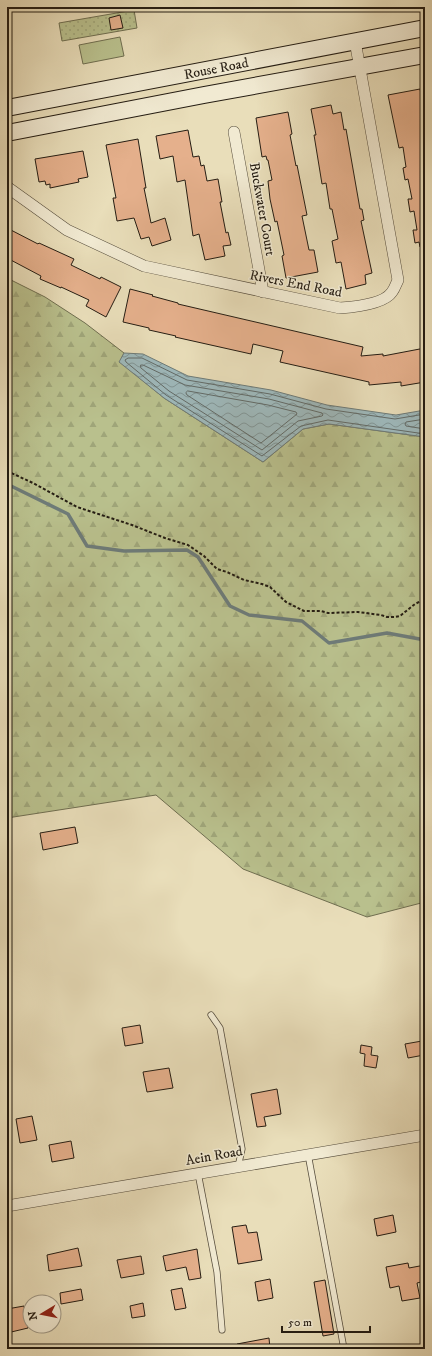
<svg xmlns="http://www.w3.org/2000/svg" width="432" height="1356" viewBox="0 0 432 1356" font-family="'IM FELL DW Pica',serif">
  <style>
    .green { fill: #b9c08d; stroke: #6f6e50 }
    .forest { fill: url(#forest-firs); stroke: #6f6e50 }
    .park { fill: url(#park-dots); stroke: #6f6e50 }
    .water { fill: url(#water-waves); stroke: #6e7b78 }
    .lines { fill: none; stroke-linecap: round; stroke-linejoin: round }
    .shore { stroke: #626b68; stroke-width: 1 }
    .stream { stroke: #6e7b78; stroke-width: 3.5 }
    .building { fill: #e5b08c; stroke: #251d13 }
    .lane-casing { stroke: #564d3d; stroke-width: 7 }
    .street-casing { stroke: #564d3d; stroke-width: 12 }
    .secondary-casing { stroke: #251d13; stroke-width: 18 }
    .path { stroke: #251d13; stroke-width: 2; stroke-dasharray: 3 2; stroke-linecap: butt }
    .lane { stroke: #f1ead2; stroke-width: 5.5 }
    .street { stroke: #f1ead2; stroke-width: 11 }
    .secondary { stroke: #f1ead2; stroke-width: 16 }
    .labels { text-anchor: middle; stroke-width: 3; stroke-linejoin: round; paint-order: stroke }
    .street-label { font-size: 14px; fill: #251d13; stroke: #f1ead2 }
  </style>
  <defs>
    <pattern id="forest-firs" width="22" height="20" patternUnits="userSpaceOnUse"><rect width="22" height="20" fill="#b9c08d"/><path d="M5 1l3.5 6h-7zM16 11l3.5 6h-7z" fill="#9fa579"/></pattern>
    <pattern id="park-dots" width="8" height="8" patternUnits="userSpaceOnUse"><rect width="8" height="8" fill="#b9c08d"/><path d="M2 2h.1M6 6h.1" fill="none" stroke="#9fa579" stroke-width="1.8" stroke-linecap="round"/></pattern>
    <pattern id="water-waves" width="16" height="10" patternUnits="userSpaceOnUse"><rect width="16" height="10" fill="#9eb9bc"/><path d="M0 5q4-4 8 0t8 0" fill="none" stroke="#819698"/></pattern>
  </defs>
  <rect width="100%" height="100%" fill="#e9deba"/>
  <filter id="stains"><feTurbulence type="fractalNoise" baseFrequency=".005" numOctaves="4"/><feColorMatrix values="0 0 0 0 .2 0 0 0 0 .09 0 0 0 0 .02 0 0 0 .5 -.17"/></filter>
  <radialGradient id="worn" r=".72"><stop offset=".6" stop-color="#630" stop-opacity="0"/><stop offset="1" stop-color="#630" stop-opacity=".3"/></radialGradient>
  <path class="green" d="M120 37 124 56 83 64 79 45Z"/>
  <path class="forest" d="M7 278 45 297 85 323 124 353 120 362 164 398 263 462 303 429 329 424 425 437V902L367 917 243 869 156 795 7 818Z"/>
  <path class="park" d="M134 10 137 28 62 41 59 23Z"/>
  <path class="water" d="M124 353 143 354 188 376 271 390 327 405 396 415 425 410V437L329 424 303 429 263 462 164 398 119 362Z"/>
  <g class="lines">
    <g class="shore">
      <path d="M141 365H143L185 385 269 399 322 413 323 415 322 416 298 421 262 450 169 391 141 368Z"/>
      <path d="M188 391 268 405 296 412 297 414 261 443 187 395 186 393Z"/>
      <path d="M425 414 395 419 326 409 270 394 187 380 142 358H128L125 360 126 362 166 395 262 456 301 426 328 420 425 434"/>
      <path d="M425 419 406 422 405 424 406 426 425 429"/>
    </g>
    <path class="stream" d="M7 484 68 514 87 546 124 551 187 550 198 557 230 606 249 615 302 621 329 643 387 633 425 640"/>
  </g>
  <g class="building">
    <path d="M120 15 123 28 111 30 109 18Z"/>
    <path d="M420 89 425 114V246L420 247 419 242 415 243 413 230H417L414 211 410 212 408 199H412L408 179 405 180 403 168 406 167 403 147 399 148 388 95Z"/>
    <path d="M331 105 333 114 341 112 344 130 346 129 360 209H362L364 220 361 221 372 273 365 275 366 284 346 289 341 262 336 263 332 241 338 239 332 209H330L326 183 322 184 314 135H316L311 109Z"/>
    <path d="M288 112 292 134 290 135 296 166 297 165 307 215 302 216 309 250H314L318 272 286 278 282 256 284 255 277 221 275 222 270 199 268 181 272 180 268 160H267L266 156 262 157 256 118Z"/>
    <path d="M188 130 193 157 199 156 201 166 204 165 207 181 218 179 222 202H220L226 233 228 232 231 245 223 246 225 256 205 260 199 234 193 236 185 180 177 182 173 156 160 159 156 136Z"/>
    <path d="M138 139 146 188H144L151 223 165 218 171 240 152 246 149 237 141 239 134 218 117 221 113 198H116L106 145Z"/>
    <path d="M83 151 88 177 78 179 79 182 50 188V184L46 185 45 181 39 182 35 159Z"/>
    <path d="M7 228 38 244 39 243 74 259 71 265 100 279 101 277 121 287 106 317 86 306 89 300 61 287V288L40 279 41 276 7 258Z"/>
    <path d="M130 289 153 295 152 296 178 303V304L363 347 361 356 383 354V356L425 348V382L401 386V382L369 385V382L280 362 283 351 253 344 251 354 175 337 176 336 149 330V328L123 322Z"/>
    <path d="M75 827 78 843 43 850 40 833Z"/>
    <path d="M140 1025 143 1043 125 1046 122 1028Z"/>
    <path d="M422 1041 424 1055 408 1058 405 1044Z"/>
    <path d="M361 1045 372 1047 371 1055 378 1056 376 1068 364 1066 365 1054 360 1053Z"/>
    <path d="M169 1068 173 1088 147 1092 143 1072Z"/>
    <path d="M277 1089 281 1114 264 1117 266 1126 257 1127 251 1094Z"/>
    <path d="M32 1116 37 1140 20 1143 16 1119Z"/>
    <path d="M71 1141 74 1158 52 1162 49 1145Z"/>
    <path d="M393 1215 396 1232 377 1236 374 1219Z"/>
    <path d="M246 1225 248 1233 257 1232 262 1260 238 1264 232 1227Z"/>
    <path d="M78 1248 82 1266 49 1271 47 1255Z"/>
    <path d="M197 1249 201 1278 189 1280 186 1267 166 1271 163 1256Z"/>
    <path d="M141 1256 144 1274 121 1278 117 1260Z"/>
    <path d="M408 1263 409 1268 425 1265V1281L417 1283 420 1298 402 1301 399 1286 390 1288 386 1267Z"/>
    <path d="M270 1279 273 1298 258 1301 255 1282Z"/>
    <path d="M325 1280 334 1334 323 1336 314 1282Z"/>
    <path d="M182 1288 186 1308 175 1310 171 1290Z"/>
    <path d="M81 1289 83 1300 61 1304 60 1293Z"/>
    <path d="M143 1303 145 1316 132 1318 130 1306Z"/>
    <path d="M24 1306 28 1328 7 1333V1309Z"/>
    <path d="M269 1338 270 1349H237V1344Z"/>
  </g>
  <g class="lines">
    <g class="lane-casing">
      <g id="lane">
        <path d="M211 1015 220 1028 242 1149 238 1167"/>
        <path d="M308 1154 344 1349"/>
        <path d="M198 1173 217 1272 222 1330"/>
      </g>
    </g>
    <g class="street-casing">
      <g id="street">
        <path d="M234 132 263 292"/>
        <path d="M7 187 67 230 144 266 340 308C354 307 384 304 392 292 395 288 396 284 398 280L355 41"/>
        <path d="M7 1206 425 1135"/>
      </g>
    </g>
    <g class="secondary-casing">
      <g id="secondary">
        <path d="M7 108 425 28"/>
        <path d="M7 133 204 95 425 55"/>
      </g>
    </g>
    <path class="path" d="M7 471 33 483 77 507 132 525 165 538 188 545 204 556 217 569 227 572 244 580 262 584 270 587 286 602 304 611H321L328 613 358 612 381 615 387 617H395L400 616 415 604 425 599"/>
    <use href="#lane" class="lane"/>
    <use href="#street" class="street"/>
    <use href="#secondary" class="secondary"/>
  </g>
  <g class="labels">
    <g class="street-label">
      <text transform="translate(216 68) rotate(-11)" y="5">Rouse Road</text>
      <text transform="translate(263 209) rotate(80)" y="5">Buckwater Court</text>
      <text transform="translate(296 283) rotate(11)" y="5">Rivers End Road</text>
      <text transform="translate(214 1155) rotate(-10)" y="5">Aein Road</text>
    </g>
  </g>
  <rect width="432" height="1356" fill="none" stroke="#e9deba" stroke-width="24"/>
  <rect x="8" y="8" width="416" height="1340" fill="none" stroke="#251d13" stroke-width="2"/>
  <rect x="12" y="12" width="408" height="1332" fill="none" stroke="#251d13"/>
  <g transform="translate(42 1314) rotate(260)"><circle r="19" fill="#f1ead2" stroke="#9f9886"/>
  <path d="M0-3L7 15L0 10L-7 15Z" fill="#8f2418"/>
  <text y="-6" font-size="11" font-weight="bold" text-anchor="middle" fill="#251d13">N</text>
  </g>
  <path d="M282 1326v6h88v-6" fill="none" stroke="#251d13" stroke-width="2"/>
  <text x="288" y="1326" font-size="12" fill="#251d13" stroke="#f1ead2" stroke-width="3" paint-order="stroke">50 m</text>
  <rect width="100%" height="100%" filter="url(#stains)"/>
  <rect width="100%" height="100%" fill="url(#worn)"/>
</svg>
